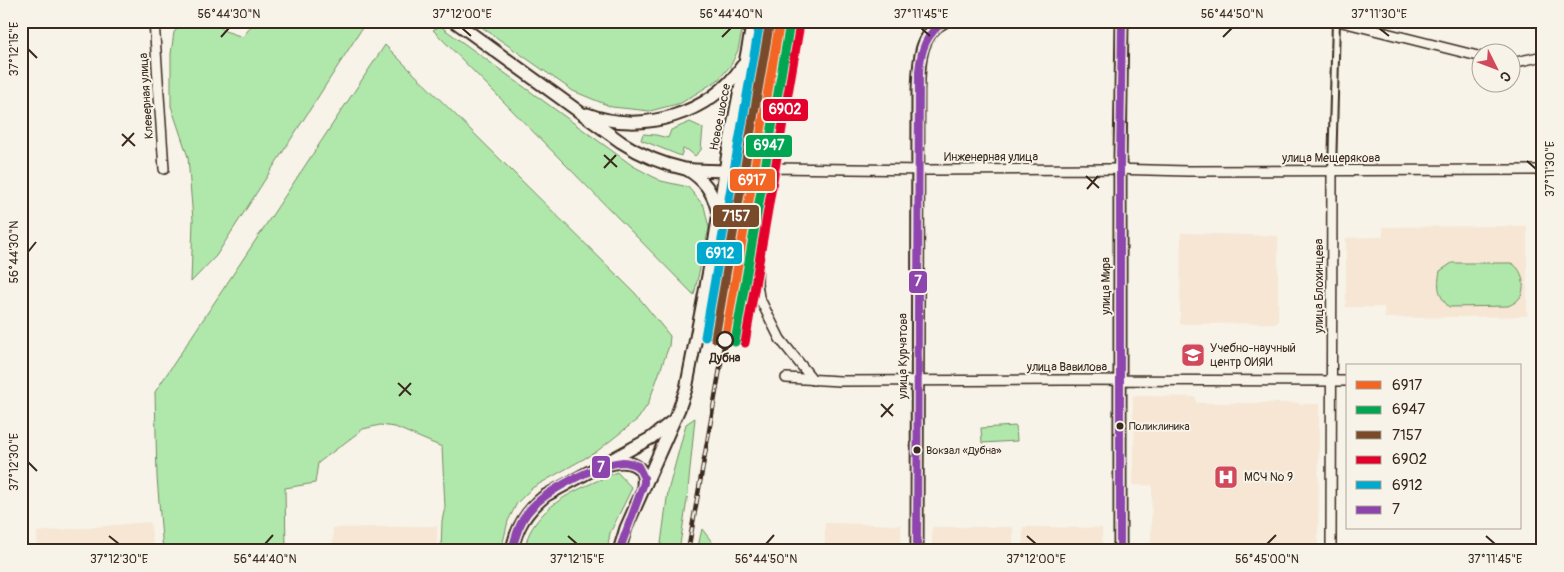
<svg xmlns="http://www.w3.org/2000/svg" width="1564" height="572" viewBox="0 0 1564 572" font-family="Pangolin,sans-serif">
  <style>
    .built { fill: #f6e6d3 }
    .green { fill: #b0e8ab; stroke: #768964 }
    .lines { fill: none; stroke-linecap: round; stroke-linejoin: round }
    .pedestrian-casing { stroke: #3b2a1e; stroke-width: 10 }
    .minor-casing { stroke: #3b2a1e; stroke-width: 12 }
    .secondary-casing { stroke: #3b2a1e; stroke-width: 15 }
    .pedestrian { stroke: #f7f3e8; stroke-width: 6 }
    .minor { stroke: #f7f3e8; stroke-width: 9 }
    .secondary { stroke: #f7f3e8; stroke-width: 11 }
    .rail-casing { stroke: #3b2a1e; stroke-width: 4.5 }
    .rail { stroke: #f7f3e8; stroke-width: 2.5; stroke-dasharray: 8; stroke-linecap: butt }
    .bus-1-casing { stroke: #f7f3e8; stroke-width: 11 }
    .bus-1 { stroke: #8e44ad; stroke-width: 8 }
    .rail-1-casing { stroke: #f7f3e8; stroke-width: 12 }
    .rail-2-casing { stroke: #f7f3e8; stroke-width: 12 }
    .rail-3-casing { stroke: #f7f3e8; stroke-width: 12 }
    .rail-4-casing { stroke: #f7f3e8; stroke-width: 12 }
    .rail-5-casing { stroke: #f7f3e8; stroke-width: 12 }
    .rail-1 { stroke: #f26522; stroke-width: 9 }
    .rail-2 { stroke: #00a651; stroke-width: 9 }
    .rail-3 { stroke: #7a4b2a; stroke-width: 9 }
    .rail-4 { stroke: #e4002b; stroke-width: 9 }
    .rail-5 { stroke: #00a9ce; stroke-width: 9 }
    .ticks { fill: none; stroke: #3b2a1e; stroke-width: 2 }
    .stop-dot { fill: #f7f3e8; stroke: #3b2a1e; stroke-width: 2.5 }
    .bus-dot { fill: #3b2a1e; stroke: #f7f3e8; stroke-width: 2 }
    .labels { text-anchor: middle; stroke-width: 4; stroke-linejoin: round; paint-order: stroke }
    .bus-label { font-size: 11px; fill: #3b2a1e; stroke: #f7f3e8; text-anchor: start }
    .street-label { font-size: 12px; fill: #3b2a1e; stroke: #f7f3e8 }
    .poi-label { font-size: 12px; fill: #3b2a1e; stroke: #f7f3e8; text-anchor: start }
    .stop-label { font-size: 12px; font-weight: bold; fill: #3b2a1e; stroke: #f7f3e8 }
    .line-badge { stroke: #f7f3e8; stroke-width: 2 }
    .badge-label { font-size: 14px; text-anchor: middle; font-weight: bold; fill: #fff }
    .neatline { fill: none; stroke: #3b2a1e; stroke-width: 2 }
    .ticks-label { font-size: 12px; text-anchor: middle; fill: #3b2a1e }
  </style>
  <rect width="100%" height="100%" fill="#f7f3e8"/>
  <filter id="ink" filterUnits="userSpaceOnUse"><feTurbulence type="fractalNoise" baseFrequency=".02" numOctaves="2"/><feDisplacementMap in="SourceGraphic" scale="10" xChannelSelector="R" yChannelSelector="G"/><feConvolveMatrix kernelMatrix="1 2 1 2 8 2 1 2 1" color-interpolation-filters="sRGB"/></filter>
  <g filter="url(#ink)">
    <g class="built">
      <path d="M1527 226V316L1385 318 1384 307H1346V238L1383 237V227Z"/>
      <path d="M1181 233 1278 236V323L1180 324Z"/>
      <path d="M1133 396 1196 397V403H1299V404H1319L1318 551H1151L1152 485H1133L1135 421 1133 420Z"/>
      <path d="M150 522 154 551H38L37 532Z"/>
      <path d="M825 523 901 525V551H825Z"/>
      <path d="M437 526V551H333V528Z"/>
      <rect x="932" y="527" width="81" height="24"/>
      <path d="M1023 527 1102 528V551H1023Z"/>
    </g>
    <g class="green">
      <path d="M186 21H213L225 31 243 37 255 21H360L361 30 216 256 191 282 193 220 188 157 171 106V54L174 32Z"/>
      <path d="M473 21H744L738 50 731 65 718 80 681 103 650 111 612 107 573 91Z"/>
      <path d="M440 26 633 166 661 181 688 187 704 206 709 228 694 295 433 30Z"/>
      <path d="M385 45 635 293 670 336 669 346 648 404 638 419 596 452 532 488 517 503 508 521 501 551H441L442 521 445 507 442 447 395 427 380 425 363 429 318 463 315 483 285 488 286 551H163L157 477 155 392Z"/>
      <path d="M690 122 703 128 701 150 695 156 688 150 683 149 681 156 641 140 643 134 656 135 668 138 671 130Z"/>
      <path d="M1452 263H1511C1522 268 1526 284 1521 296 1518 301 1513 304 1508 306L1449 307C1438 296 1437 286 1440 271Z"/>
      <path d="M695 418 687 500 679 551H660L668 491 686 424Z"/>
      <path d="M1016 426 1017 441 982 443 981 428Z"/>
      <path d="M617 472 632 488 610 533 607 551H525C526 545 527 537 530 532 548 498 585 487 617 472Z"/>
      <path d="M702 529 719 551H697Z"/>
    </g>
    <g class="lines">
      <g class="pedestrian-casing">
        <path id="pedestrian" d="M1332 171 1336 21"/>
      </g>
      <g class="minor-casing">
        <g id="minor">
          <path d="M154 21 164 169"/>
          <path d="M1338 21 1482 57"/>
          <path d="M1512 63 1543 56"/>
          <path d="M786 378 840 381 1066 380 1348 381"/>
          <path d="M813 380 780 339 759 297 757 284 759 226 772 168 928 170 1111 169 1188 171 1543 170"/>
          <path d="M1331 551 1332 171"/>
        </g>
      </g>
      <g class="secondary-casing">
        <g id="secondary">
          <path d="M454 21 621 142C641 155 662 164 685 169 698 171 712 170 725 171"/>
          <path d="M587 114C641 135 711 114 742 66"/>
          <path d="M688 170C704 180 712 191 717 209"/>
          <path d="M610 464C626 459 647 464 643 485"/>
          <path d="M512 551C516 527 527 511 545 496L651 438 671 422"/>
          <path d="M619 551 626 528 679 409 686 389 714 245 728 152 753 21"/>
          <path d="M917 551 918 91C919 65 918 34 945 21"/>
          <path d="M1120 551V160L1122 21"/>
        </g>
      </g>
      <use href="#pedestrian" class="pedestrian"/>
      <use href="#minor" class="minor"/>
      <use href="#secondary" class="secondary"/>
      <g class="rail-casing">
        <path id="rail" d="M688 551 725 340"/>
      </g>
      <use href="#rail" class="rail"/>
      <g class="bus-1-casing">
        <g id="bus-1">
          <path d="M512 551C515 537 519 523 528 512 544 491 597 464 623 462 628 462 633 464 638 466L644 478V483L619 551"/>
          <path d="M917 551 919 71C921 50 926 33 945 21"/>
          <path d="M1120 551V160L1122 21"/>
        </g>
      </g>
      <use href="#bus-1" class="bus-1"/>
      <g class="rail-1-casing">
        <path id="rail-1" d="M725 340 780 21"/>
      </g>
      <g class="rail-2-casing">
        <path id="rail-2" d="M735 342 790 23"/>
      </g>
      <g class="rail-3-casing">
        <path id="rail-3" d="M715 338 770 21"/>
      </g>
      <g class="rail-4-casing">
        <path id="rail-4" d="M745 343 800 24"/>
      </g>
      <g class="rail-5-casing">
        <path id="rail-5" d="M705 337 760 21"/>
      </g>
      <use href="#rail-1" class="rail-1"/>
      <use href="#rail-2" class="rail-2"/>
      <use href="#rail-3" class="rail-3"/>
      <use href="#rail-4" class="rail-4"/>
      <use href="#rail-5" class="rail-5"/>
    </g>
  </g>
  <path class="ticks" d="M462 28 471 36M921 28 930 36M1379 28 1389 36M221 37 229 28M722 37 731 28M1223 37 1232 28M28 49 37 58M122 134 135 146M122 146 134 133M604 155 617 167M1527 161 1536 169M604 168 616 155M1086 176 1099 188M1087 189 1098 176M28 252 36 242M398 383 411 395M399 396 411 383M881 404 893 416M881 417 893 404M28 462 37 471M109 536 119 544M568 536 577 544M1027 536 1036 544M1486 536 1495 544M265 544 273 535M766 544 774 535M1267 544 1276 535"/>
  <defs>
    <g id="university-square" transform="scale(1.25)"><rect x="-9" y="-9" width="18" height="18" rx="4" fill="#d1495b" stroke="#f7f3e8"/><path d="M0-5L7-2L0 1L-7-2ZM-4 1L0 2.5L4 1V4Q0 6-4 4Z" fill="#fff"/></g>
    <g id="hospital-square" transform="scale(1.25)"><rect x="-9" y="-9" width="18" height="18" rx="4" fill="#d1495b" stroke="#f7f3e8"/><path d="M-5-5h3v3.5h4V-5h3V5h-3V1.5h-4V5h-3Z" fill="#fff"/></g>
  </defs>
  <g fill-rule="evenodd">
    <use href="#university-square" x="1193" y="355"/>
    <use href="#hospital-square" x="1226" y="477"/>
  </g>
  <circle class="stop-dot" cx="725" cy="340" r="8"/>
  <g class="bus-dot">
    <circle cx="1120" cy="426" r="4.5"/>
    <circle cx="917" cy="450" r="4.5"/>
  </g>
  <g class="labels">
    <g class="bus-label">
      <text x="1129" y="430">Поликлиника</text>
      <text x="926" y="454">Вокзал «Дубна»</text>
    </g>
    <g class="street-label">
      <text transform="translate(146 96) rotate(-94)" y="4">Клеверная улица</text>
      <text transform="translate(720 117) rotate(-79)" y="4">Новое шоссе</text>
      <text x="991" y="161">Инженерная улица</text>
      <text x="1331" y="162">улица Мещерякова</text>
      <text transform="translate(1106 286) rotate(-90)" y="4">улица Мира</text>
      <text transform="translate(1319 286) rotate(-90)" y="4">улица Блохинцева</text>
      <text transform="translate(903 356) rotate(-90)" y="4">улица Курчатова</text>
      <text x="1067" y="371">улица Вавилова</text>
    </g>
    <g class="poi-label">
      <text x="1210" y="352">Учебно-научный<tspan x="1210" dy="14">центр ОИЯИ</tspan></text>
      <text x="1244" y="481">МСЧ № 9</text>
    </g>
    <g class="stop-label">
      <text x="725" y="362">Дубна</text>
    </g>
  </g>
  <g class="line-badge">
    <rect x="762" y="98" width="47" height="24" rx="5" fill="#e4002b"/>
    <rect x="745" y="134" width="48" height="24" rx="5" fill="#00a651"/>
    <rect x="729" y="168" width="47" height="24" rx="5" fill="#f26522"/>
    <rect x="712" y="204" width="48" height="24" rx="5" fill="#7a4b2a"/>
    <rect x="696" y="241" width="47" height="24" rx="5" fill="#00a9ce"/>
    <rect x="908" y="270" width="20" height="24" rx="5" fill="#8e44ad"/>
    <rect x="591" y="455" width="20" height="24" rx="5" fill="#8e44ad"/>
  </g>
  <g class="badge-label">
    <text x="785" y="114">6902</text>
    <text x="769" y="150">6947</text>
    <text x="752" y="185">6917</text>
    <text x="736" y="221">7157</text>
    <text x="720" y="258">6912</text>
    <text x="918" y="286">7</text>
    <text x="601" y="472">7</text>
  </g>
  <rect width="1564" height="572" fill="none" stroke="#f7f3e8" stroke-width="55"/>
  <rect x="1346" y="364" width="175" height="165" fill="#f7f3e8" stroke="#aca397"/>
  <rect x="1356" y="381" width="25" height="8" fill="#f26522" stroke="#aca397"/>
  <text x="1392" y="390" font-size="15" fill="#3b2a1e">6917</text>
  <rect x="1356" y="406" width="25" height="8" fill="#00a651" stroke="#aca397"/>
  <text x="1392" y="414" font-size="15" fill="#3b2a1e">6947</text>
  <rect x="1356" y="431" width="25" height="8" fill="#7a4b2a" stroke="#aca397"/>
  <text x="1392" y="440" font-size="15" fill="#3b2a1e">7157</text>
  <rect x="1356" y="456" width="25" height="8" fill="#e4002b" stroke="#aca397"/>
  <text x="1392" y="464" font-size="15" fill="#3b2a1e">6902</text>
  <rect x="1356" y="481" width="25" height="8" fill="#00a9ce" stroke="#aca397"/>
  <text x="1392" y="490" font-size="15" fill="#3b2a1e">6912</text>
  <rect x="1356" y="506" width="25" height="8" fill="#8e44ad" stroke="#aca397"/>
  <text x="1392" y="514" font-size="15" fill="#3b2a1e">7</text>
  <g transform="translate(1496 68) rotate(132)"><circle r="24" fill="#f7f3e8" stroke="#aca397"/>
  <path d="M0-4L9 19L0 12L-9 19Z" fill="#d1495b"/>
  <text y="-8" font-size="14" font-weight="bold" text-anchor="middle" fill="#3b2a1e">С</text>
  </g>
  <rect x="28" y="28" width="1508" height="516" class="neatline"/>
  <g class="ticks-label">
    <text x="229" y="18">56°44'30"N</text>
    <text x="462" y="18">37°12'00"E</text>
    <text x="731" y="18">56°44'40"N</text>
    <text x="921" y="18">37°11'45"E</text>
    <text x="1232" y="18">56°44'50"N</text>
    <text x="1379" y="18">37°11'30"E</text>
    <text transform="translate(14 49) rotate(-90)" y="4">37°12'15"E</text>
    <text transform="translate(1550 169) rotate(-90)" y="4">37°11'30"E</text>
    <text transform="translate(14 252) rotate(-90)" y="4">56°44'30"N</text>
    <text transform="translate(14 462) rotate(-90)" y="4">37°12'30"E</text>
    <text x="119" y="563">37°12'30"E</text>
    <text x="265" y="563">56°44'40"N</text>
    <text x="577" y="563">37°12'15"E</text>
    <text x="766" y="563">56°44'50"N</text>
    <text x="1036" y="563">37°12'00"E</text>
    <text x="1267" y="563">56°45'00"N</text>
    <text x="1495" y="563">37°11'45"E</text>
  </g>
</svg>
